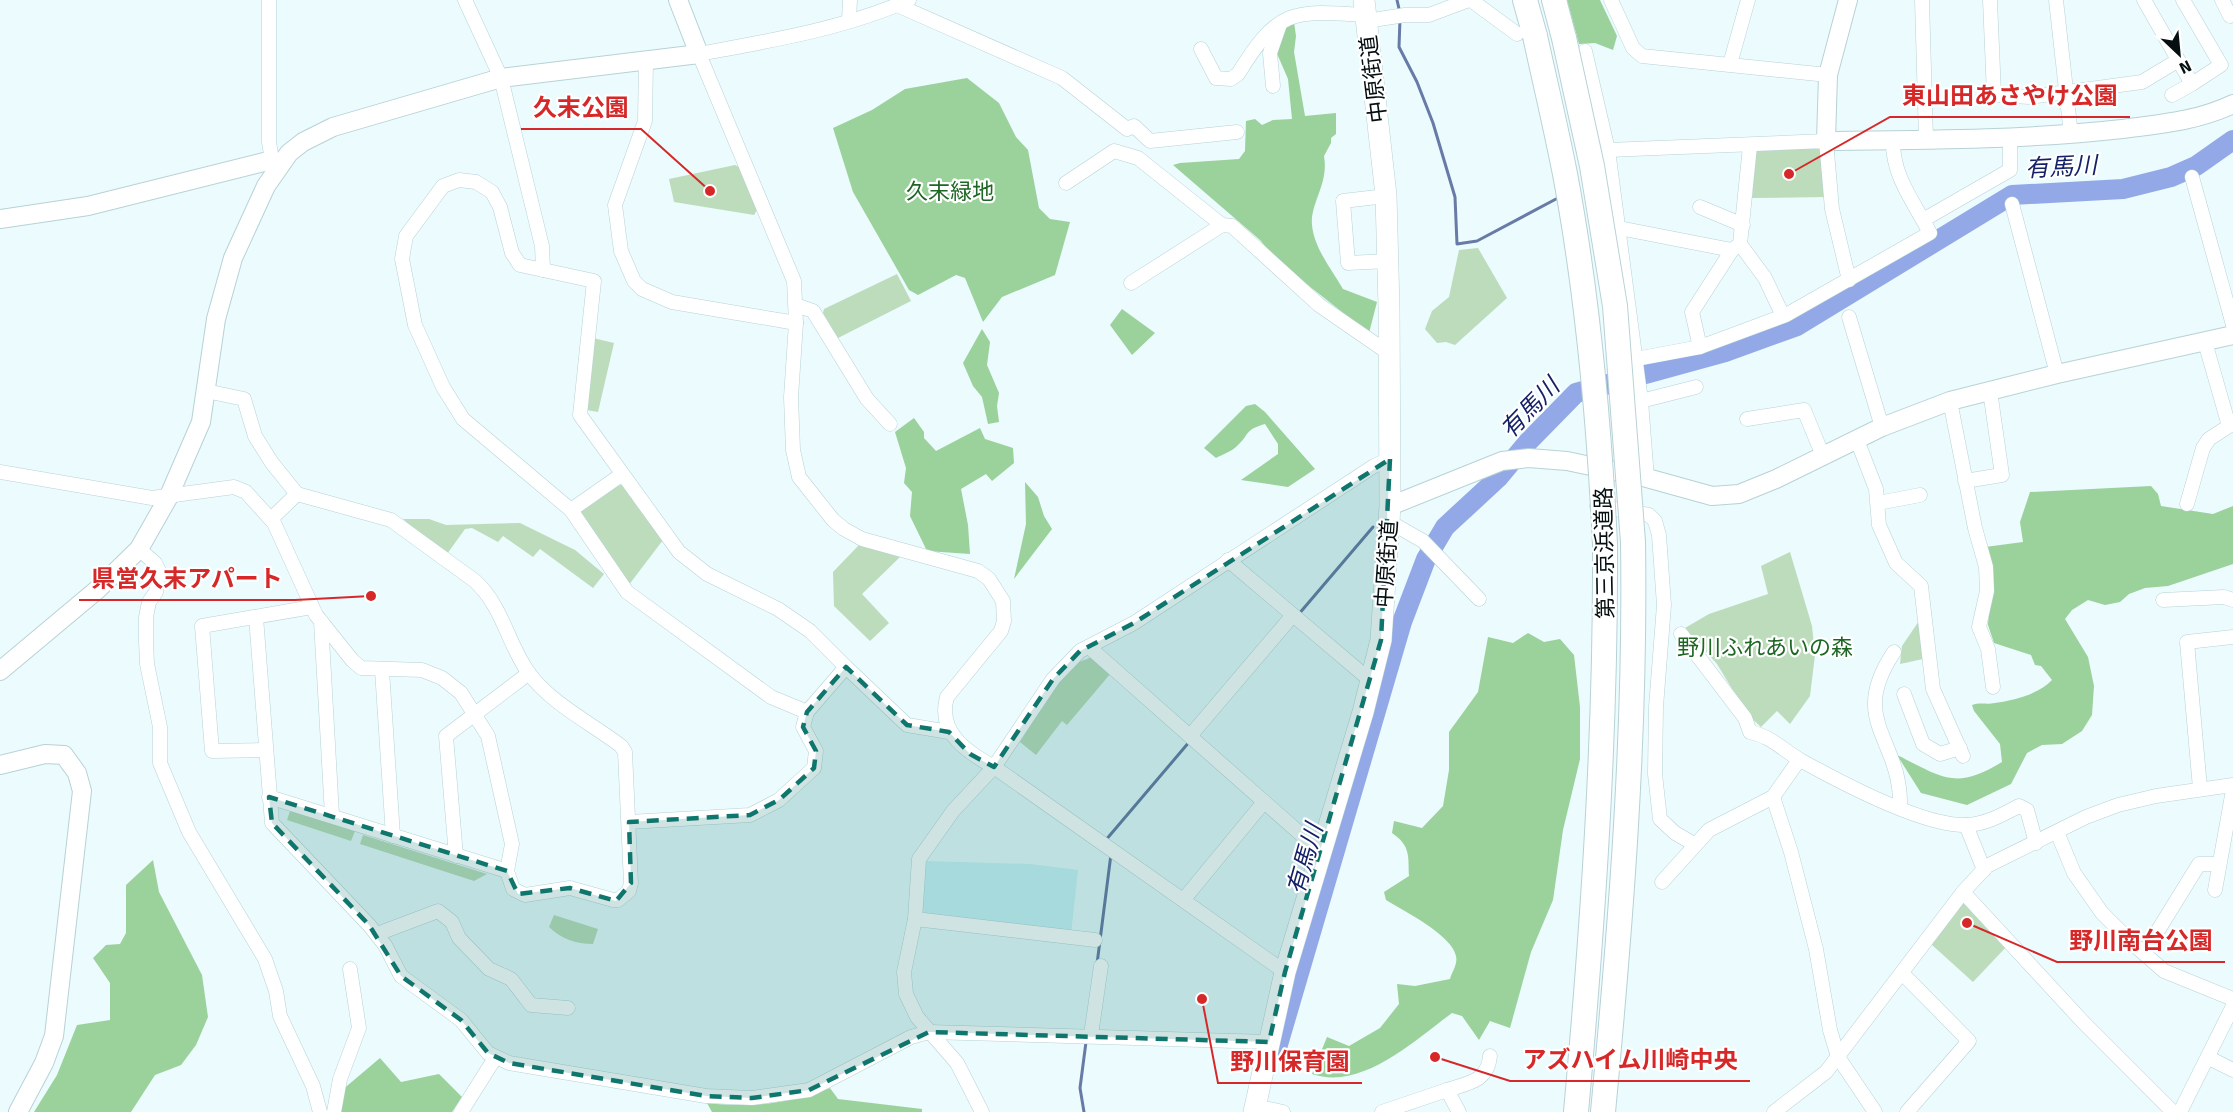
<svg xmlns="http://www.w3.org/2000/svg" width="2233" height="1112" viewBox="0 0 2233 1112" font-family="Signika,'Noto Sans JP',sans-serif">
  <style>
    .built { fill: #cdf3f8 }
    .green { fill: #bcdcbb }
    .forest { fill: #9bd19b }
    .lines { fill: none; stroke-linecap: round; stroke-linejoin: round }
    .stream { stroke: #687aa6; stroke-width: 3 }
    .river { stroke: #93a8e7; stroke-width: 20 }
    .street-casing { stroke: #b7d2d6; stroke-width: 15 }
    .secondary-casing { stroke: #b7d2d6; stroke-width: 20 }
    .primary-casing { stroke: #b7d2d6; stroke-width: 22 }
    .highway-casing { stroke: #b7d2d6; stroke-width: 26 }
    .street { stroke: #fff; stroke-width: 14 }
    .secondary { stroke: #fff; stroke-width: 18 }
    .primary { stroke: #fff; stroke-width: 21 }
    .highway { stroke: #fff; stroke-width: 24 }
    .highway-bridge-casing { stroke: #b7d2d6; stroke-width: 26; stroke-linecap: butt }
    .highway-bridge { stroke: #fff; stroke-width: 24 }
    .marked { fill: #0f766e; fill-opacity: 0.2; stroke: #0f766e; stroke-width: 4.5; stroke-dasharray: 12 8; stroke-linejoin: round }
    .labels { text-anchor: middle; stroke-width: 4.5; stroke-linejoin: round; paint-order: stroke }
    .street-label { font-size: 22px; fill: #050e10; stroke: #fff }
    .park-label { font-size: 22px; fill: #1d6624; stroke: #fff }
    .water-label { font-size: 24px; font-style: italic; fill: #152167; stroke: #fff }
    .leader { fill: none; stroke: #d62828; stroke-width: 2 }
    .callout-dot { fill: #d62828; stroke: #fff; stroke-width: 2 }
    .callout-label { font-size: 24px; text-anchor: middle; font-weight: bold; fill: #d62828; stroke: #fff; stroke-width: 4.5; stroke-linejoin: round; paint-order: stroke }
  </style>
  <rect width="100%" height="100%" fill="#ebfbfe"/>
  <path class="built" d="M925 861 1030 864 1078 870 1071 934 920 916Z"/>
  <g class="green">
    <path d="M1821 147 1827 197 1752 198 1756 151Z"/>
    <path d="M735 165 739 167 757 210 754 215 674 202 669 179Z"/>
    <path d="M1478 248 1507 298 1455 345 1446 342 1437 343 1425 329 1432 311 1449 297 1459 250Z"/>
    <path d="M897 274 911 301 838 338 823 313 824 309Z"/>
    <path d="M593 338 614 343 598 412 581 409Z"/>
    <path d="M623 485 663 540 628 586 579 516 580 511 612 486Z"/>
    <path d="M403 519H429L446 525 520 523 575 550 604 574 593 588 540 549 533 557 503 536 498 542 472 528 465 529 447 554 425 539Z"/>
    <path d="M859 545 900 557 862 594 889 623 870 641 834 606 833 572Z"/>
    <path d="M1790 552 1812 626 1815 655 1810 696 1790 724 1777 711 1761 727 1748 715 1717 664 1685 628 1709 614 1768 594 1761 566Z"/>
    <path d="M1919 621 1923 659 1900 664 1902 646Z"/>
    <path d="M1092 657 1111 673 1067 725 1062 721 1036 755 1020 742 1060 678 1074 664Z"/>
    <path d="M290 811 355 831 351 841 287 820Z"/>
    <path d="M363 835 487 874 474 881 360 844Z"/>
    <path d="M1968 902 2008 945 1973 982 1931 944 1963 903Z"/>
    <path d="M554 915 598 929 593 944C575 944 562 939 549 927Z"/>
  </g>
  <g class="forest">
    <path d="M1567 0H1600L1617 36 1613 50 1595 43 1579 44Z"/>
    <path d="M1294 22 1296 36 1294 52 1305 116 1336 113V134L1331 138V143L1324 156C1329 184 1310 203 1312 225 1314 248 1332 270 1343 289L1377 302 1369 333 1277 261 1260 240 1173 165 1180 163 1239 159 1245 151 1246 121 1255 119 1262 125 1273 120 1292 119 1288 79 1275 49 1282 28Z"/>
    <path d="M967 78 999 103 1016 137 1028 150 1039 208 1050 219 1070 222 1055 275 1002 297 983 322 965 278 956 275 918 295 909 290 853 192 833 128 872 110 905 89Z"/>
    <path d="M1122 309 1155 333 1132 355 1110 325Z"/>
    <path d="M982 329 990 342 987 365 999 393 997 406 999 422 988 424 982 397 973 386 963 363Z"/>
    <path d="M1255 404 1265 412 1315 469 1288 487 1241 480 1278 454V444L1265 424C1244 430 1250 434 1238 445 1233 451 1223 454 1216 458L1204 448 1246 406Z"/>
    <path d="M914 418 924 432V438L936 451 980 428 985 439 1013 448 1014 463 992 481 986 474 961 489 968 525 970 554 927 551 910 516 912 492 904 483 906 468 895 432Z"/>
    <path d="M1025 482 1038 497 1044 516 1052 529 1014 579 1026 524Z"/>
    <path d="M2151 486 2158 494 2161 506 2213 514 2233 506V564L2168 586 2145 588 2129 594 2120 602 2105 605 2088 600 2072 610 2065 619 2088 657 2094 686 2092 715 2082 731 2062 744 2042 745 2027 753 2011 784 1967 805 1921 793 1897 755C1942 777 1955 791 2002 762L2000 744 1974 711 1972 705C1981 702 1986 705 1995 703 2015 700 2039 694 2052 680L2041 666 2035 665 2031 655 1994 643 1988 625 1991 579 1985 547 2023 542 2020 522 2030 492Z"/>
    <path d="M1528 633 1544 642 1560 639 1574 655 1580 707V759L1563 830 1553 900 1531 952 1510 1028 1490 1021 1479 1040 1462 1016 1452 1013C1415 1040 1362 1091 1312 1074L1327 1037 1349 1046 1380 1028 1399 1004 1397 984 1415 986 1450 979C1452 972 1458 964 1456 956 1452 935 1404 911 1386 900L1384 892 1409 876C1408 856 1411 846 1392 833L1394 821 1422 828 1443 806 1449 770V732L1478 692 1488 637 1513 643Z"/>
    <path d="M153 860 159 892 202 975 208 1017 196 1045 181 1065 155 1075 131 1112H34L57 1075 77 1025 110 1020V983L93 958 106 945 120 944 126 933V885Z"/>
    <path d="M380 1058 401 1082 439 1074 462 1097 452 1112H338L341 1091Z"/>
    <path d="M830 1088 838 1099 922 1109V1112H712L707 1103C753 1108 787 1104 830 1088Z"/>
  </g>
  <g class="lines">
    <g class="stream">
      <path d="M1397 0 1400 13"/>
      <path d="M1400 19 1399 47 1417 82 1433 123 1455 197 1457 244 1477 241 1556 199"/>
      <path d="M1298 615 1373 527"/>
      <path d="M1105 841 1190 741"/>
      <path d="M1097 964 1111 854"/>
      <path d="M1084 1112 1080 1088 1086 1042"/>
    </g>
    <path class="river" d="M1277 1048 1402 622 1426 559 1445 527 1498 478 1528 442 1576 393 1725 352 1797 326 2012 195 2123 189 2171 177 2196 166 2233 140"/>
    <g class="street-casing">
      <g id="street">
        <path d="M269 0V142L272 160"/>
        <path d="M465 0 501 78 542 246 543 270"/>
        <path d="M909 0C843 29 769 41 699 54L794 281 796 323 791 397 793 450 799 477 833 520 844 529 862 539 978 571 989 579 1003 601 1004 621 1001 631 947 697C937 733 967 752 994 767L1285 972"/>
        <path d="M1471 0 1517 34"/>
        <path d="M1611 0 1633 48 1642 56 1828 75"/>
        <path d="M1922 0 1926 139"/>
        <path d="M1990 0 1994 95 2030 97 2142 82 2177 61"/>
        <path d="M2056 0 2071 135"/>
        <path d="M2144 0 2192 84 2221 65 2183 0"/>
        <path d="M2222 0 2230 16 2233 14"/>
        <path d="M897 5 1062 78 1127 129 1134 126 1150 141 1237 132"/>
        <path d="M849 21 850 0"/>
        <path d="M1366 21 1405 15H1429L1469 0"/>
        <path d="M1201 49 1216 78 1231 79 1238 74C1278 9 1292 10 1365 15"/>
        <path d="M1585 51 1608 150 1641 401 1647 478"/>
        <path d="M646 60 645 121 615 205 621 251 634 281 642 289 672 302 796 323"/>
        <path d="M1730 64 1748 0"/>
        <path d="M1273 86 1270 53 1280 24"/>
        <path d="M2172 95 2192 84"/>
        <path d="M1608 150 1826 141 1832 209 1849 280"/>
        <path d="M2192 177 2233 325"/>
        <path d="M1066 183 1114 151 1138 158 1222 225 1232 226 1319 305 1390 354"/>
        <path d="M1386 196 1343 201 1348 263 1388 261"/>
        <path d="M2012 204 2057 374"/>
        <path d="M1700 207 1743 225"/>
        <path d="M1923 220 2010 170V136"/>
        <path d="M1619 228 1732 250"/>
        <path d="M1740 244 1765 278 1783 316"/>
        <path d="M1131 283 1222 225"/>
        <path d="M796 305 813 311 867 399 890 424"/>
        <path d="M1849 317 1882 427"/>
        <path d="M1700 347 1692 312 1732 250 1740 244 1750 146"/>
        <path d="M1636 359 1700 347 1786 315 1930 233C1914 202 1892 176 1893 140"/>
        <path d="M1641 401 1696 387"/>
        <path d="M1950 401 1975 528 1986 567 1987 591 1979 627 1988 649 1993 687"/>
        <path d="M1747 419 1804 410 1823 456"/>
        <path d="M1857 440 1876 489 1879 525 1896 563 1921 586 1933 689 1963 756"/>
        <path d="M0 472 152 498 234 487 246 492 274 523 316 615 352 660 361 668 422 670 442 678 461 693 488 736 512 844 507 871 513 889 525 895 570 888 613 900H618L629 891 631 883 625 752 621 746C591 723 550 703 528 672 507 642 503 607 475 581L391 520 297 494 272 463 255 436 244 399 206 391"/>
        <path d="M1965 481 2002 475 1990 391"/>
        <path d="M1878 503 1920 495"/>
        <path d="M2187 504 2203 448 2209 439 2229 426 2205 342"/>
        <path d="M1597 506 1649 515 1655 521 1659 535 1664 605 1656 707 1655 774 1660 819 1675 833 1694 844"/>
        <path d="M571 510 621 475"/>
        <path d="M271 519 297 494"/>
        <path d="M1388 521 1423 541 1479 599"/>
        <path d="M139 549 155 563 159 571 156 592 149 602 146 617V641L147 664 160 727V763L189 832 265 959 276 991 280 1016 313 1086 320 1112"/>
        <path d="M1228 560 1371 681"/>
        <path d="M2163 600 2224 597 2233 600"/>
        <path d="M256 617 272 823 369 925 385 945 401 976 461 1020 488 1053 509 1063 706 1096 752 1098 809 1090 911 1037 929 1032 1269 1042"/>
        <path d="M321 621 332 815"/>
        <path d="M1681 634 1745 718 1750 732C1771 736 1784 751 1802 761 1840 782 1924 827 1967 825 1986 824 2002 815 2019 806L2027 810 2036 843"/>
        <path d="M1089 647 1321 852"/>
        <path d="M1894 652C1847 722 1902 738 1900 807"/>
        <path d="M382 670 393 836"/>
        <path d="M1904 694 1923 744 1940 754 1960 748"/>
        <path d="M807 712 771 697 627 592 571 510 463 419 443 387 415 325 402 259 406 236 443 186 459 180 476 182 492 192 500 207 512 253 520 265 594 281 580 415 679 552 707 574 778 609 810 631 846 667"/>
        <path d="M1190 736 1293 615"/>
        <path d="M265 750 212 751 202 626 312 607"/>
        <path d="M2200 788 2187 642 2233 637"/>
        <path d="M269 797 507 871"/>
        <path d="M1773 797 1791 852 1816 949 1830 1030 1838 1057 1875 1112"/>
        <path d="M629 822 750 815 779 800 814 768 816 751 803 727 807 712 846 667 907 725 949 732"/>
        <path d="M1966 825 1984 870"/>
        <path d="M2057 832 2074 873 2102 913 2131 942 2164 971 2233 999"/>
        <path d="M456 856 446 736 529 673"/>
        <path d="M1662 882 1709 830 1773 797 1799 760"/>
        <path d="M2215 890 2233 790"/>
        <path d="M1963 892 2083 1022 2173 1112"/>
        <path d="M1184 899 1264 802"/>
        <path d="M915 919 1095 940"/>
        <path d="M377 934 438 911 452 922 459 938 489 969 511 979 531 1005 568 1008"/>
        <path d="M2144 953 2199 864H2219"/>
        <path d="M1902 973 1969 1041 1907 1112"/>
        <path d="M1091 1035 1101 966"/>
        <path d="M2209 1058 2233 1070"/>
        <path d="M1447 1090C1469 1083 1488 1081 1490 1056"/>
        <path d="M1255 1106 1283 1112"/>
        <path d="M334 1112 340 1079 359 1028 350 969"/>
        <path d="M461 1112 495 1058"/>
        <path d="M982 1112 957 1063 917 1017 906 994 904 972 915 919 919 859 953 811 994 767 1053 679 1080 651 1134 623 1374 466 1390 459"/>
        <path d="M1382 1112 1447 1090 1459 1112"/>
        <path d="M1774 1112 1826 1072 1963 892 1987 866 2086 817 2118 805 2156 796 2233 785"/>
        <path d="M2180 1112 2233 1006"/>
      </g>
    </g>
    <g class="secondary-casing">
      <g id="secondary">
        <path d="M1848 0 1828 75 1826 141C1924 140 2024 140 2122 129 2160 124 2198 121 2233 104"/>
        <path d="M0 219 88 206 272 160 278 165"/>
        <path d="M1390 506 1502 461 1529 458 1567 461 1647 478 1712 496 1739 494 1776 479 1882 427 1950 401 2057 374 2233 335"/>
        <path d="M0 671 98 589 139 549 168 498 201 422 216 319 233 258 266 186 289 153 303 142 333 127 501 78 699 54 678 0"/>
        <path d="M0 765 45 754 64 755 77 773 82 791 54 1036 44 1063 18 1112"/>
      </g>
    </g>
    <g class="primary-casing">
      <path id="primary" d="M1254 1112 1285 972 1363 712 1381 640 1390 506 1389 308 1386 195 1364 0"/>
    </g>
    <g class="highway-casing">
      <g id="highway">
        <path d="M1525 0 1535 36"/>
        <path d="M1554 0 1564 38"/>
        <path d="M1576 1112C1593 923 1606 734 1605 544"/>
        <path d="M1603 1112C1621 922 1636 733 1633 542"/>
      </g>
    </g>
    <use href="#street" class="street"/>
    <use href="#secondary" class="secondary"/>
    <use href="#primary" class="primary"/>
    <use href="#highway" class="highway"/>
    <g class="highway-bridge-casing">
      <g id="highway-bridge">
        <path d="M1535 36C1545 82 1556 128 1565 174 1588 296 1599 420 1605 544"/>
        <path d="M1564 38 1592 166 1615 306 1633 542"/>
      </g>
    </g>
    <use href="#highway-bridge" class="highway-bridge"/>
  </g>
  <path class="marked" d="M1390 459 1381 640 1285 972 1269 1042 929 1032 809 1090 752 1098 706 1096 509 1063 488 1053 461 1020 401 976 369 925 272 823 269 797 507 871 518 894 570 888 616 901 631 883 629 822 750 815 779 800 814 768 816 751 803 727 807 712 846 667 907 725 949 732 970 754 994 767 1053 679 1080 651 1134 623Z"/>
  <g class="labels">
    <g class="street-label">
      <text transform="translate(1373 79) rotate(-97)" y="8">中原街道</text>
      <text transform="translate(1604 553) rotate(-91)" y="8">第三京浜道路</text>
      <text transform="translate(1386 564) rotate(-86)" y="8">中原街道</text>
    </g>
    <g class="park-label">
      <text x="950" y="199">久末緑地</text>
      <text x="1765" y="655">野川ふれあいの森</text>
    </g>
    <g class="water-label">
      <text transform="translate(2061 167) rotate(-3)" y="8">有馬川</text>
      <text transform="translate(1530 408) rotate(-46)" y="8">有馬川</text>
      <text transform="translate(1305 859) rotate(-74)" y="8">有馬川</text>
    </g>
  </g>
  <path class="leader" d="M1789 174L1890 117H2130M710 191L641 129H521M371 596L295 600H79M1967 923L2057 962H2225M1435 1057L1510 1081H1750M1202 999L1218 1083H1362"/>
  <g class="callout-dot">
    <circle cx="1789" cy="174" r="6"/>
    <circle cx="710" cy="191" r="6"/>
    <circle cx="371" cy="596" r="6"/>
    <circle cx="1967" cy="923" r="6"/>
    <circle cx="1435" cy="1057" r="6"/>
    <circle cx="1202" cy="999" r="6"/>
  </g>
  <g class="callout-label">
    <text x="2010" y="104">東山田あさやけ公園</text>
    <text x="581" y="116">久末公園</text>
    <text x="187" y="587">県営久末アパート</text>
    <text x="2141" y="949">野川南台公園</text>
    <text x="1630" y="1068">アズハイム川崎中央</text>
    <text x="1290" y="1070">野川保育園</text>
  </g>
  <g transform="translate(2179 54) rotate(154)" stroke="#ffffff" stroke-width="4.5" paint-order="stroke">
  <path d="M0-4.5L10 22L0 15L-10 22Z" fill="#050e10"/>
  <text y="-9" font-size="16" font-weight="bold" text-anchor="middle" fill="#050e10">N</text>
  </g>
</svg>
